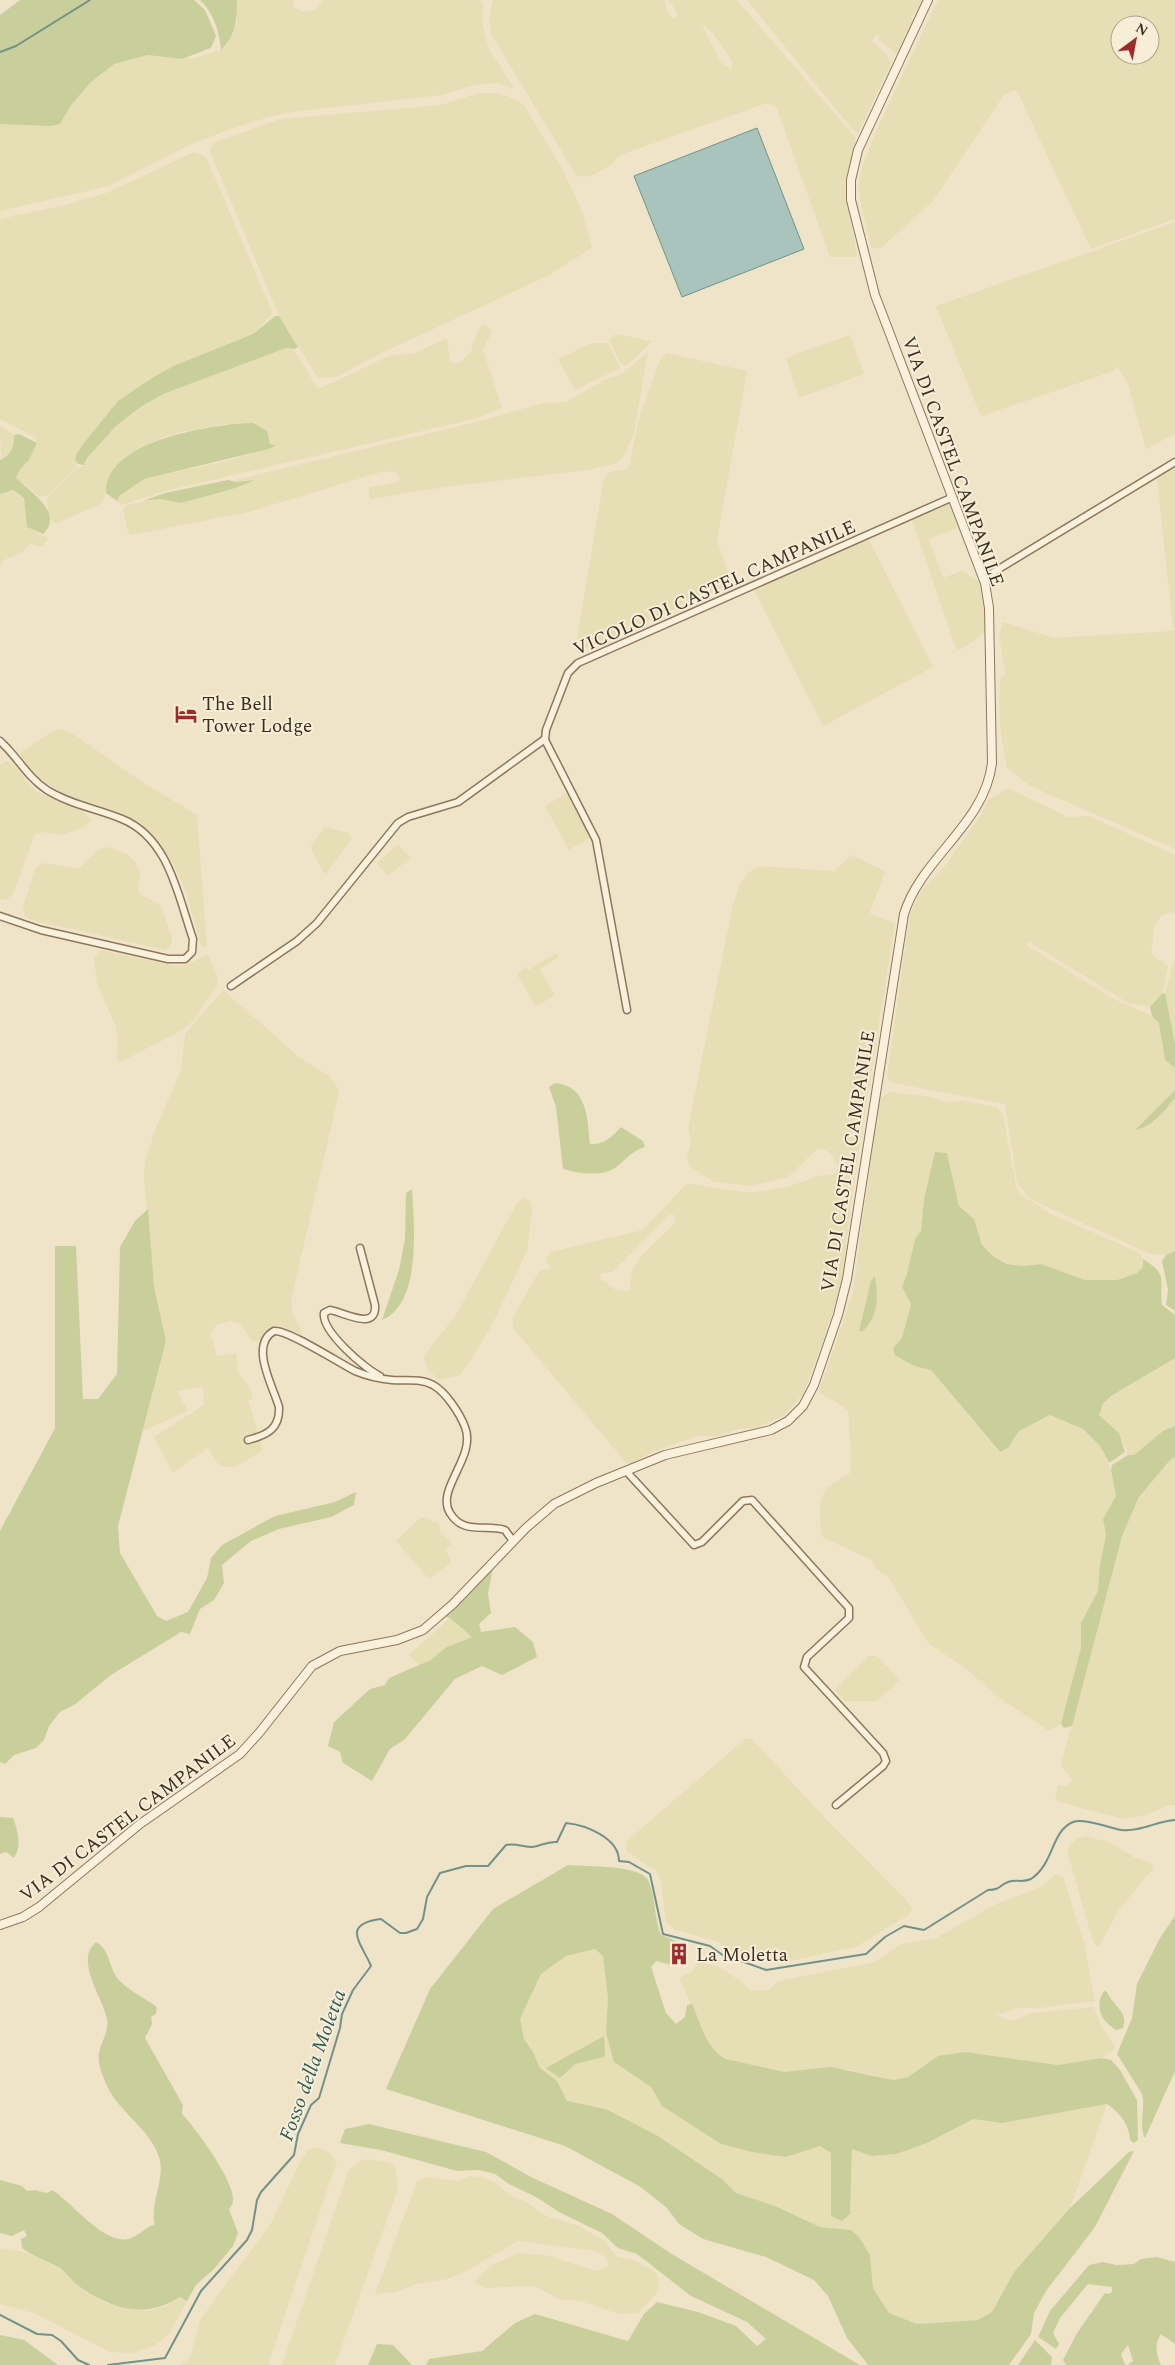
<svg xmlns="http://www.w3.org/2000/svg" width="1175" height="2365" viewBox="0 0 1175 2365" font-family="Spectral,serif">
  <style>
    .farmland { fill: #e6deb5; fill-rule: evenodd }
    .green { fill: #c9cf9b }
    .water { fill: #a9c4bc; stroke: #6f938a }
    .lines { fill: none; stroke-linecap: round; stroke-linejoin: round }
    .stream { stroke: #6f938a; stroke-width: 2 }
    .minor-casing { stroke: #8d765c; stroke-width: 9 }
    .tertiary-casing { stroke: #8d765c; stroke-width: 10 }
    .minor { stroke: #faf1dc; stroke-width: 6 }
    .tertiary { stroke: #faf1dc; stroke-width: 8 }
    .labels { text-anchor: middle; stroke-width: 4; stroke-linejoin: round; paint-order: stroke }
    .street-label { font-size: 19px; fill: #3d2e20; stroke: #f7eed8 }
    .poi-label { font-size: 19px; fill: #3d2e20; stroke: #f7eed8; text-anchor: start }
    .water-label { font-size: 20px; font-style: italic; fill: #2f5d5a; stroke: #f7eed8 }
  </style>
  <rect width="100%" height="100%" fill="#f0e4c8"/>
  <g class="farmland">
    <path d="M237 0H293L294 7 303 12 315 10 323 0H476L483 2V26L489 49 515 89 495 83 474 85 442 95 299 111 272 116 228 130 189 145 109 186 0 211V124L63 119 72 104 90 83 114 64 148 55 182 59 195 58 221 50 227 44 237 23Z"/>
    <path d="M493 0H665L667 12 675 19 677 16 676 10 668 0H737L854 136 856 143 846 180V196L857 254 855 257H830L777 109 771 104H764L620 155 612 164 593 175 583 177 576 175 491 34 489 17ZM701 24 712 32 733 63 731 70 721 62Z"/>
    <path d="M747 0H923L916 13 910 16 914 20 898 55 879 40V35L875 36 872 41 886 54 891 64 858 133 853 130Z"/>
    <path d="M938 0H1175V219L1091 249 1018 93 1014 90 1004 95 933 201 882 247 879 249 871 247 861 205 859 186 862 168 876 131ZM1120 25H1150V55H1120Z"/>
    <path d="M478 93H496L508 96 524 105 564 172 582 211 592 248 549 275 384 352 336 377 318 378 279 316 209 149 216 142 280 119 441 105Z"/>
    <path d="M194 152 206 157 273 313 253 334 155 376 84 443 77 453 76 468 47 496 40 497 16 479 20 469 29 460 37 443 35 437 0 419V219L69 204 109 192Z"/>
    <path d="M1175 222V434L1146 449 1128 384 1117 366 1114 371 981 416 936 306Z"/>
    <path d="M483 325 488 326 492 332 483 349 502 408 478 418 161 492 121 505 117 501 119 496 144 479 222 462 269 449 275 445 226 424 180 432 159 439 116 466 108 477 104 500 98 505 58 523H54L48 513 47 498 76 469 84 465 87 458 116 426 139 408 163 394 286 348 294 350 317 387 321 388 389 356 415 353 447 338 450 361 455 364 463 360 471 351 477 331Z"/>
    <path d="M616 334 652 341 631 362 625 366 619 361 609 340Z"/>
    <path d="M850 335 864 374 799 398 786 358Z"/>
    <path d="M592 343H608L620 368 575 390 558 359Z"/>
    <path d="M648 352 634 433 623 458 616 463 589 470 445 487 370 499 368 488 397 482 400 479 397 473 384 471 249 512 131 535 128 532 123 509 126 505 160 499 181 503 230 491 251 480 236 482 235 480 480 421 543 403 566 402 606 379 622 374Z"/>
    <path d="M667 353 747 371 717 540 732 584 582 650 577 639 604 478 610 472 627 469 630 464 638 421 660 360Z"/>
    <path d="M0 425 14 435 15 442 11 452 1 460Z"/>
    <path d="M1175 466V849L1030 786 1007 768 1001 735 999 704 1000 678 1006 675 999 636 1003 622 1054 638 1173 631 1157 476Z"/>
    <path d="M10 490 24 498 27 527 48 538 42 547 30 544 21 553 4 560 0 566V494Z"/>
    <path d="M950 501 959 527 929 539 943 578 961 571 982 583 986 632 962 649H956L912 519Z"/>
    <path d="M868 538 933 667 823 726 754 590Z"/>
    <path d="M61 729 70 732 142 782 197 815 207 948 201 946 186 892 174 864 147 829 120 813 65 794 40 779 21 758V752L50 733Z"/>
    <path d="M7 761 14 764 31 787 37 792 84 812 91 819 85 827 61 835 43 832 35 834 13 894 6 900 0 899V765Z"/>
    <path d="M1008 788 1068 817 1089 816 1175 855V913L1170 912 1161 916 1154 928 1151 954 1168 966 1162 994 1150 1007 1128 1003 1029 942 1026 945 1112 998 1152 1016 1159 1023 1165 1060 1175 1068V1090L1136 1129 1155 1121 1175 1098V1251L1166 1255 1150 1254 1030 1199 1017 1183 1005 1104 892 1083 887 1077 910 914 920 892 944 867 979 818 988 800Z"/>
    <path d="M569 792 593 836 569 850 545 806Z"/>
    <path d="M325 827 349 833 351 839 325 875 312 851 311 845Z"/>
    <path d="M398 844 410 858 388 876 377 863Z"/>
    <path d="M108 847 127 854 136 863 140 874 138 890 140 894 161 906 172 938 170 947 165 950 31 920 25 916 23 907 35 869 39 865 46 863 78 869 99 849Z"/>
    <path d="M851 855 885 871 870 913 895 924 853 1186 842 1280 825 1336 803 1394 784 1415 758 1427 738 1429 716 1436H697L654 1451 628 1465 513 1328V1317L540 1270 551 1269 546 1260 550 1252 643 1230 685 1185 693 1184 744 1192H759L787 1187 819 1176 836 1174 838 1166 831 1154 823 1149H817L788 1177 750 1186 714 1182 689 1166 687 1158 691 1143 688 1128 733 905 740 883 748 873 758 866 834 871ZM669 1215H675V1223L643 1254 633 1268 629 1291 616 1290 601 1279 599 1273 613 1272Z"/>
    <path d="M100 950 177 966 188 964 208 954 218 978 217 985 194 1020 181 1031 120 1062 117 1059 118 1039 115 1025 97 983 94 959Z"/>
    <path d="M556 953 558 957 540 970 555 995 536 1007 517 974 526 967 529 970Z"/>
    <path d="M1175 958V1043L1165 993Z"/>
    <path d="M223 990 299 1057 329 1076 336 1084 339 1093 291 1300 293 1314 302 1332 298 1334 281 1325 271 1330 262 1341H252L239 1323 230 1321 216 1325 211 1334 217 1356 236 1353 238 1373 250 1388 253 1399 248 1400 263 1450 235 1467H226L218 1464 208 1448 173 1473 154 1437 204 1405 203 1387 177 1391 188 1411 143 1431 166 1341 154 1287 144 1177 145 1163 155 1130 181 1070 185 1034Z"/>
    <path d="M890 1092 930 1097 944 1102 965 1101 997 1107 1003 1115 1016 1185 1020 1194 1051 1214 1138 1252 1143 1259V1267L1137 1273 1117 1280H1085L1041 1264 1023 1266 1007 1264 994 1257 982 1245 974 1219 959 1206 947 1153 935 1152 924 1199 921 1231 915 1239 907 1274 902 1287 911 1304 902 1338 893 1348 914 1366 931 1370 999 1452 1008 1448 1019 1431 1050 1415 1083 1429 1100 1446 1111 1470 1116 1496 1103 1519 1106 1535 1100 1564 1098 1591 1081 1623V1648L1066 1713 1061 1724 1049 1731 997 1696 964 1667 928 1643 890 1579 875 1568 871 1560 821 1536 820 1504 826 1488 850 1473 851 1457 848 1410 819 1392 853 1293 879 1099ZM871 1281 876 1283V1297L860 1331Z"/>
    <path d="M524 1198 530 1201 532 1211 527 1251 492 1325 471 1360 460 1375 438 1380 427 1368 424 1356 456 1315 517 1203Z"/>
    <path d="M1175 1358V1426L1163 1431 1134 1455H1128L1119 1433 1099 1415V1410L1111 1396Z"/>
    <path d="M1175 1457V1805H1170L1146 1815 1124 1819 1055 1801 1058 1785 1066 1786 1073 1780 1061 1765 1122 1536 1139 1497 1170 1460Z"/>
    <path d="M421 1517 439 1524 440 1532 452 1543 446 1549 451 1563 429 1579 396 1541Z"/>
    <path d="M450 1618 473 1637 446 1648 431 1660 419 1665 409 1655Z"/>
    <path d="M869 1656H877L900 1680 877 1701H844L835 1690Z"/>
    <path d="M745 1739H752L825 1818 906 1900 912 1908 910 1914 856 1947 790 1961 753 1959 736 1955 717 1941 675 1930 666 1922 661 1882 656 1871 626 1851 627 1841Z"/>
    <path d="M1085 1836 1109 1842 1134 1857 1151 1863 1154 1867 1118 1911 1100 1945H1095L1092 1938 1068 1854V1847L1075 1840Z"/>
    <path d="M1056 1874 1063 1877 1084 1942 1095 2001 1040 2008H1020L997 2015 1007 2020H1014L1032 2013 1094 2007 1102 2027 1115 2046 1114 2050 1102 2058 1058 2065 965 2052 927 2063 908 2077 893 2080 847 2069 784 2072 726 2059 717 2054 711 2047 680 1980 682 1976 693 1971 698 1961 717 1966 741 1981 750 1990H769L778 1981 875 1962 901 1944 936 1938 996 1904 1038 1888Z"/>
    <path d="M595 1949 603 1956 608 1998 606 2033 614 2062 651 2087 662 2106 721 2144 752 2152 786 2157 820 2145 831 2153V2216L850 2214 852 2148 872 2156 896 2154 927 2143 973 2118 1002 2123 1107 2104 1070 2208 1014 2272 992 2312 978 2320 917 2324 889 2313 873 2288 870 2255 851 2230 820 2227 775 2206 736 2193 722 2179 658 2136 606 2109 567 2101 557 2081 540 2068 533 2052 524 2039 520 2019 541 1974 566 1956Z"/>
    <path d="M319 2148 329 2152 337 2161 268 2365H180L190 2358 200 2320 271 2223 300 2162 309 2149Z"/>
    <path d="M367 2159 390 2162 396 2168 398 2189 335 2365H282L349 2169 360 2161Z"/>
    <path d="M469 2176 481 2177 493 2181 511 2196 525 2201 544 2215 579 2226 604 2240 617 2257 634 2260 655 2272 660 2281 657 2293 638 2313 619 2314 580 2301 559 2299 534 2286 485 2288 474 2282 492 2265 518 2253 545 2255 597 2271 609 2265 606 2258 596 2251 518 2241 463 2273 447 2279 416 2284 395 2292 375 2294 417 2182 427 2177 456 2181Z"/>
    <path d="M0 2248 28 2253 61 2269 81 2288 106 2303 128 2309 148 2311 166 2306 180 2297 187 2301 170 2333 155 2345 133 2353 110 2352 33 2313 0 2304Z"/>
  </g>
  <g class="green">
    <path d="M20 0H194L205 10 216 36 211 48 182 59 148 55 114 64 90 83 72 104 60 124 51 126 0 124V15Z"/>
    <path d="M200 0H237C237 20 236 35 221 50 219 31 214 13 200 0Z"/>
    <path d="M275 316H279L298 347 295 349 286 348 163 394 139 408 116 426 87 458 84 465 78 464 75 460 77 453 84 443 118 401 155 376 176 365 253 334Z"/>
    <path d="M253 423 267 431 270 444 276 445 269 449 144 479 119 496 117 501 106 493C104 440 214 424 253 423Z"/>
    <path d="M19 434 37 443 29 460 20 469 16 478C30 492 65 513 43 534L27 527 24 498 13 490 0 494V460C10 456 15 447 14 435Z"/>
    <path d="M228 480 236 482 255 480 230 490 181 503 160 499 143 501 165 493Z"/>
    <path d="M1165 993 1175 1043V1068L1165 1060 1159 1023 1152 1016 1150 1007 1162 994Z"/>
    <path d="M555 1083C588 1086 587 1118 590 1144 604 1145 612 1137 621 1127L643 1141 645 1147C629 1152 625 1162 613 1169 600 1177 576 1173 563 1169L556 1107 549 1087Z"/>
    <path d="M1175 1090V1098C1163 1112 1154 1126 1135 1130Z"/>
    <path d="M935 1152 947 1153 959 1206 974 1219 982 1245 994 1257 1007 1264 1023 1266 1041 1264 1085 1280H1117L1137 1273 1143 1267V1259C1169 1275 1159 1279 1162 1305L1175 1315V1358L1111 1396 1103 1404 1099 1415 1119 1433 1125 1452 1109 1463 1100 1446 1083 1429 1050 1415 1019 1431 1008 1448 1000 1452 931 1370 914 1366 895 1355 893 1348 902 1338 911 1304 902 1287 907 1274 915 1239 921 1231 924 1199Z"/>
    <path d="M412 1189C414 1224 422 1304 382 1320L399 1270 405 1239 406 1193Z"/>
    <path d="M148 1209 154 1287 166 1341 118 1526 120 1553 157 1616 166 1621 188 1612 207 1578 211 1558 222 1545 275 1516 335 1502 356 1492 354 1505 331 1517 279 1529 251 1541 222 1565 224 1583 214 1600 200 1609 190 1634 181 1632 111 1675 74 1705 60 1712 49 1726 44 1740 36 1748 14 1755 5 1764 0 1762V1531L55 1428V1246H76L83 1399H98L117 1374 120 1247 135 1221Z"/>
    <path d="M1175 1251V1311L1166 1305 1168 1290 1162 1261 1166 1255Z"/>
    <path d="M875 1276C878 1299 879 1313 863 1331H859L871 1281Z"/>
    <path d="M1175 1426V1457L1170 1460 1139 1497 1122 1536 1072 1726 1064 1728 1061 1724 1081 1648V1623L1098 1591 1100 1564 1106 1535 1103 1519 1116 1496 1111 1470 1112 1465 1128 1455H1134L1163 1431Z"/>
    <path d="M493 1568 488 1593 491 1613 479 1624 481 1632 515 1627 533 1642 537 1657 502 1675 482 1666 455 1679 405 1739 390 1749 372 1781 343 1763 340 1752 328 1746 334 1722 370 1689 385 1685 389 1678 431 1660 445 1648 472 1637 450 1618 444 1617Z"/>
    <path d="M0 1817 13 1818C18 1830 22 1847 14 1858L6 1852 0 1854Z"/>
    <path d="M568 1865C586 1867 643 1864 649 1882 656 1899 654 1918 661 1935L687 1945 676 1947 671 1965 656 1961 651 1967 666 2013 676 2024 685 2017 687 2005 692 2004C701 2024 706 2049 726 2059L784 2072 831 2067 893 2080 908 2077 938 2056 965 2052 1058 2065 1102 2058 1111 2060 1120 2070 1137 2100 1138 2140 1134 2143 1130 2140C1129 2124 1120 2113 1107 2104L1002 2123 973 2119 927 2143 896 2154 872 2156 852 2149 850 2214 842 2221 831 2216V2153L820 2146 786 2157 752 2152 721 2144 662 2106 651 2087 614 2062 606 2033 608 1998 603 1956 595 1949 566 1956 541 1974 520 2019 524 2039 533 2052 540 2068 557 2081 567 2101 606 2109 658 2136 722 2179 736 2193 775 2206 820 2227 851 2230 859 2237 870 2255 873 2288 889 2313 917 2324 978 2320 992 2312 1014 2272 1070 2208 1129 2152 1134 2151 1095 2227 1046 2291 1034 2313 1031 2334 1009 2365H868L847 2338 828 2296 814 2280 766 2257 703 2239 679 2224 666 2207 639 2186 565 2146 386 2089 430 1989 493 1909Z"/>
    <path d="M1175 1916V2071L1145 2138C1138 2125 1146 2109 1142 2094L1117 2054 1132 2018 1137 1984 1160 1938Z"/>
    <path d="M96 1942C111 1950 108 1969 120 1981 131 1992 145 1998 157 2007L156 2014 151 2017 152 2024 145 2038 183 2105 182 2114C195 2127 237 2184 233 2202 233 2203 230 2209 229 2209L238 2233 233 2246 214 2269 196 2285 187 2301 180 2297C146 2319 115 2310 83 2289 74 2284 68 2274 60 2268 48 2261 34 2257 22 2248L21 2239 27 2236 24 2230 12 2236 0 2233V2180L22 2186 27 2191 35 2190 47 2193 52 2190C71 2201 104 2245 128 2239 139 2237 145 2226 155 2225 149 2203 166 2179 159 2157 150 2129 119 2112 107 2086 103 2076 97 2064 99 2053 101 2042 109 2032 107 2019 103 1998 74 1960 96 1942Z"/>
    <path d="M1104 1991 1107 1992C1113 2006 1129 2012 1123 2028L1116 2030C1101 2021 1094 2006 1104 1991Z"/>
    <path d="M604 2036 605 2055 603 2057 575 2064 560 2078 546 2068Z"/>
    <path d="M369 2124 486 2152 533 2178 612 2214 670 2253 860 2365H426L429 2359 482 2351 515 2323 535 2314 628 2341 644 2314 657 2302 698 2312 736 2326 757 2346 766 2339 747 2322 691 2296 637 2254 618 2248 602 2233 559 2212 536 2197 509 2184 495 2174 479 2170 457 2171 381 2150 340 2143 345 2129Z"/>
    <path d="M1157 2257 1175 2262V2344L1161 2334C1154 2345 1156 2353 1161 2365H1128L1133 2361 1128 2345 1121 2354 1125 2365H1066L1063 2360 1077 2333 1105 2293 1109 2294 1112 2292V2287L1088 2284 1060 2318 1053 2333 1059 2344 1056 2349 1038 2337 1050 2311 1089 2265 1103 2262 1116 2265 1134 2264 1141 2259Z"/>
    <path d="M0 2335 24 2340 58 2365H0Z"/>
    <path d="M1035 2340 1052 2357 1051 2365H1018Z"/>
    <path d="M377 2344 393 2345 412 2365H368Z"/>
  </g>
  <path class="water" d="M757 128 804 249 682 297 634 176Z"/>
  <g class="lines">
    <g class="stream">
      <path d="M0 52 16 46 90 0"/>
      <path d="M0 2315 37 2334 52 2335 61 2341 78 2360 89 2365"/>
      <path d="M108 2365 165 2358 201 2291 247 2240 252 2230 257 2200 261 2192 294 2155 298 2134 311 2105 319 2098 340 2028 342 2014 353 1990 371 1966C362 1944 340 1924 381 1919L400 1933H406L417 1929 423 1919 427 1897 440 1873 466 1866H488L506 1845C516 1843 523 1847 532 1847 541 1846 547 1841 557 1842L566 1823C586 1825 619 1838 619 1861L629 1862 650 1874 663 1934 710 1946 731 1961H741L766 1970 866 1954 885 1937 904 1926 924 1930 988 1890C1001 1890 999 1885 1008 1882 1016 1879 1023 1883 1031 1879 1054 1864 1051 1831 1073 1822 1084 1818 1110 1828 1122 1830 1140 1832 1157 1821 1175 1820"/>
    </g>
    <g class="minor-casing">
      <g id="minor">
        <path d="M984 578 1175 462"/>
        <path d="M0 741C17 756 27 777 47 790 69 804 98 809 122 819 169 838 178 896 193 939L192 952 185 959H168L41 930 0 916"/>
        <path d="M231 986 297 941 317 923 398 823 408 817 458 802 545 739"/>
        <path d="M627 1010 596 840 545 740 546 730 568 673 578 663 953 497"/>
        <path d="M360 1248 375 1305C377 1332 343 1312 330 1310L324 1313C321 1331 365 1369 380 1376"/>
        <path d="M248 1440C267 1435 280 1429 279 1407 273 1386 249 1345 274 1331 287 1329 339 1363 355 1371 367 1376 380 1379 392 1380 406 1381 421 1378 433 1385 446 1392 460 1414 465 1427 477 1457 435 1489 450 1513 463 1535 486 1524 505 1530L513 1541"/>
        <path d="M626 1471 694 1545 702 1542 743 1501 752 1500 849 1608V1618L807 1657 804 1667 883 1753 886 1761 883 1766 836 1805"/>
      </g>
    </g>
    <g class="tertiary-casing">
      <path id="tertiary" d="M0 1925 23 1917 39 1907 140 1824 240 1754 259 1733 312 1666 340 1651 397 1640 423 1630 453 1604 526 1528 554 1504 596 1483 665 1455 771 1430 788 1421 803 1406 814 1385 838 1315 847 1279 904 914C921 858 985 824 992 763L989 608 985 583 875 295 851 200V180L858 150 928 0"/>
    </g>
    <use href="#minor" class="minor"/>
    <use href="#tertiary" class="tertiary"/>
  </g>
  <defs>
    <g id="hotel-bare" transform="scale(1.725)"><path d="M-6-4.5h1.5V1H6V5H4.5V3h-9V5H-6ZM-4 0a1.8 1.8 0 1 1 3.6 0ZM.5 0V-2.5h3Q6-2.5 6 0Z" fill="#9e2a2b" stroke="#f7eed8" stroke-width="2.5" paint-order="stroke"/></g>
    <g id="building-bare" transform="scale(1.725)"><path d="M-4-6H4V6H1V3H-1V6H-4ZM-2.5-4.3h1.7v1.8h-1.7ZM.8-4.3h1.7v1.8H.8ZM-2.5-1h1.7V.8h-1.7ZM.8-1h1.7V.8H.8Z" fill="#9e2a2b" stroke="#f7eed8" stroke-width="2.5" paint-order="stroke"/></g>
  </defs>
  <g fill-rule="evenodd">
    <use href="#hotel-bare" x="186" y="714"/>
    <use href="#building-bare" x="679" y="1954"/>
  </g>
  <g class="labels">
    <g class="street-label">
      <text transform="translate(954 461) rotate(70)" y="7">VIA DI CASTEL CAMPANILE</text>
      <text transform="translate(714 587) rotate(-24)" y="7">VICOLO DI CASTEL CAMPANILE</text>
      <text transform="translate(847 1161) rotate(-81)" y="7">VIA DI CASTEL CAMPANILE</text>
      <text transform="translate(127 1817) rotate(-37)" y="7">VIA DI CASTEL CAMPANILE</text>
    </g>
    <g class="poi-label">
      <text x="202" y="710">The Bell<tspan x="202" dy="22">Tower Lodge</tspan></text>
      <text x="696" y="1961">La Moletta</text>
    </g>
    <g class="water-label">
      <text transform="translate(312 2065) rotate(-70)" y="7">Fosso della Moletta</text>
    </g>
  </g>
  <g transform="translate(1135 40) rotate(32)"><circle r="24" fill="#f7eed8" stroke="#ada18e"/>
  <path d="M0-4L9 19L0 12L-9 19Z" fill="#9e2a2b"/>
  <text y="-8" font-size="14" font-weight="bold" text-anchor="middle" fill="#3d2e20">N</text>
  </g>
</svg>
